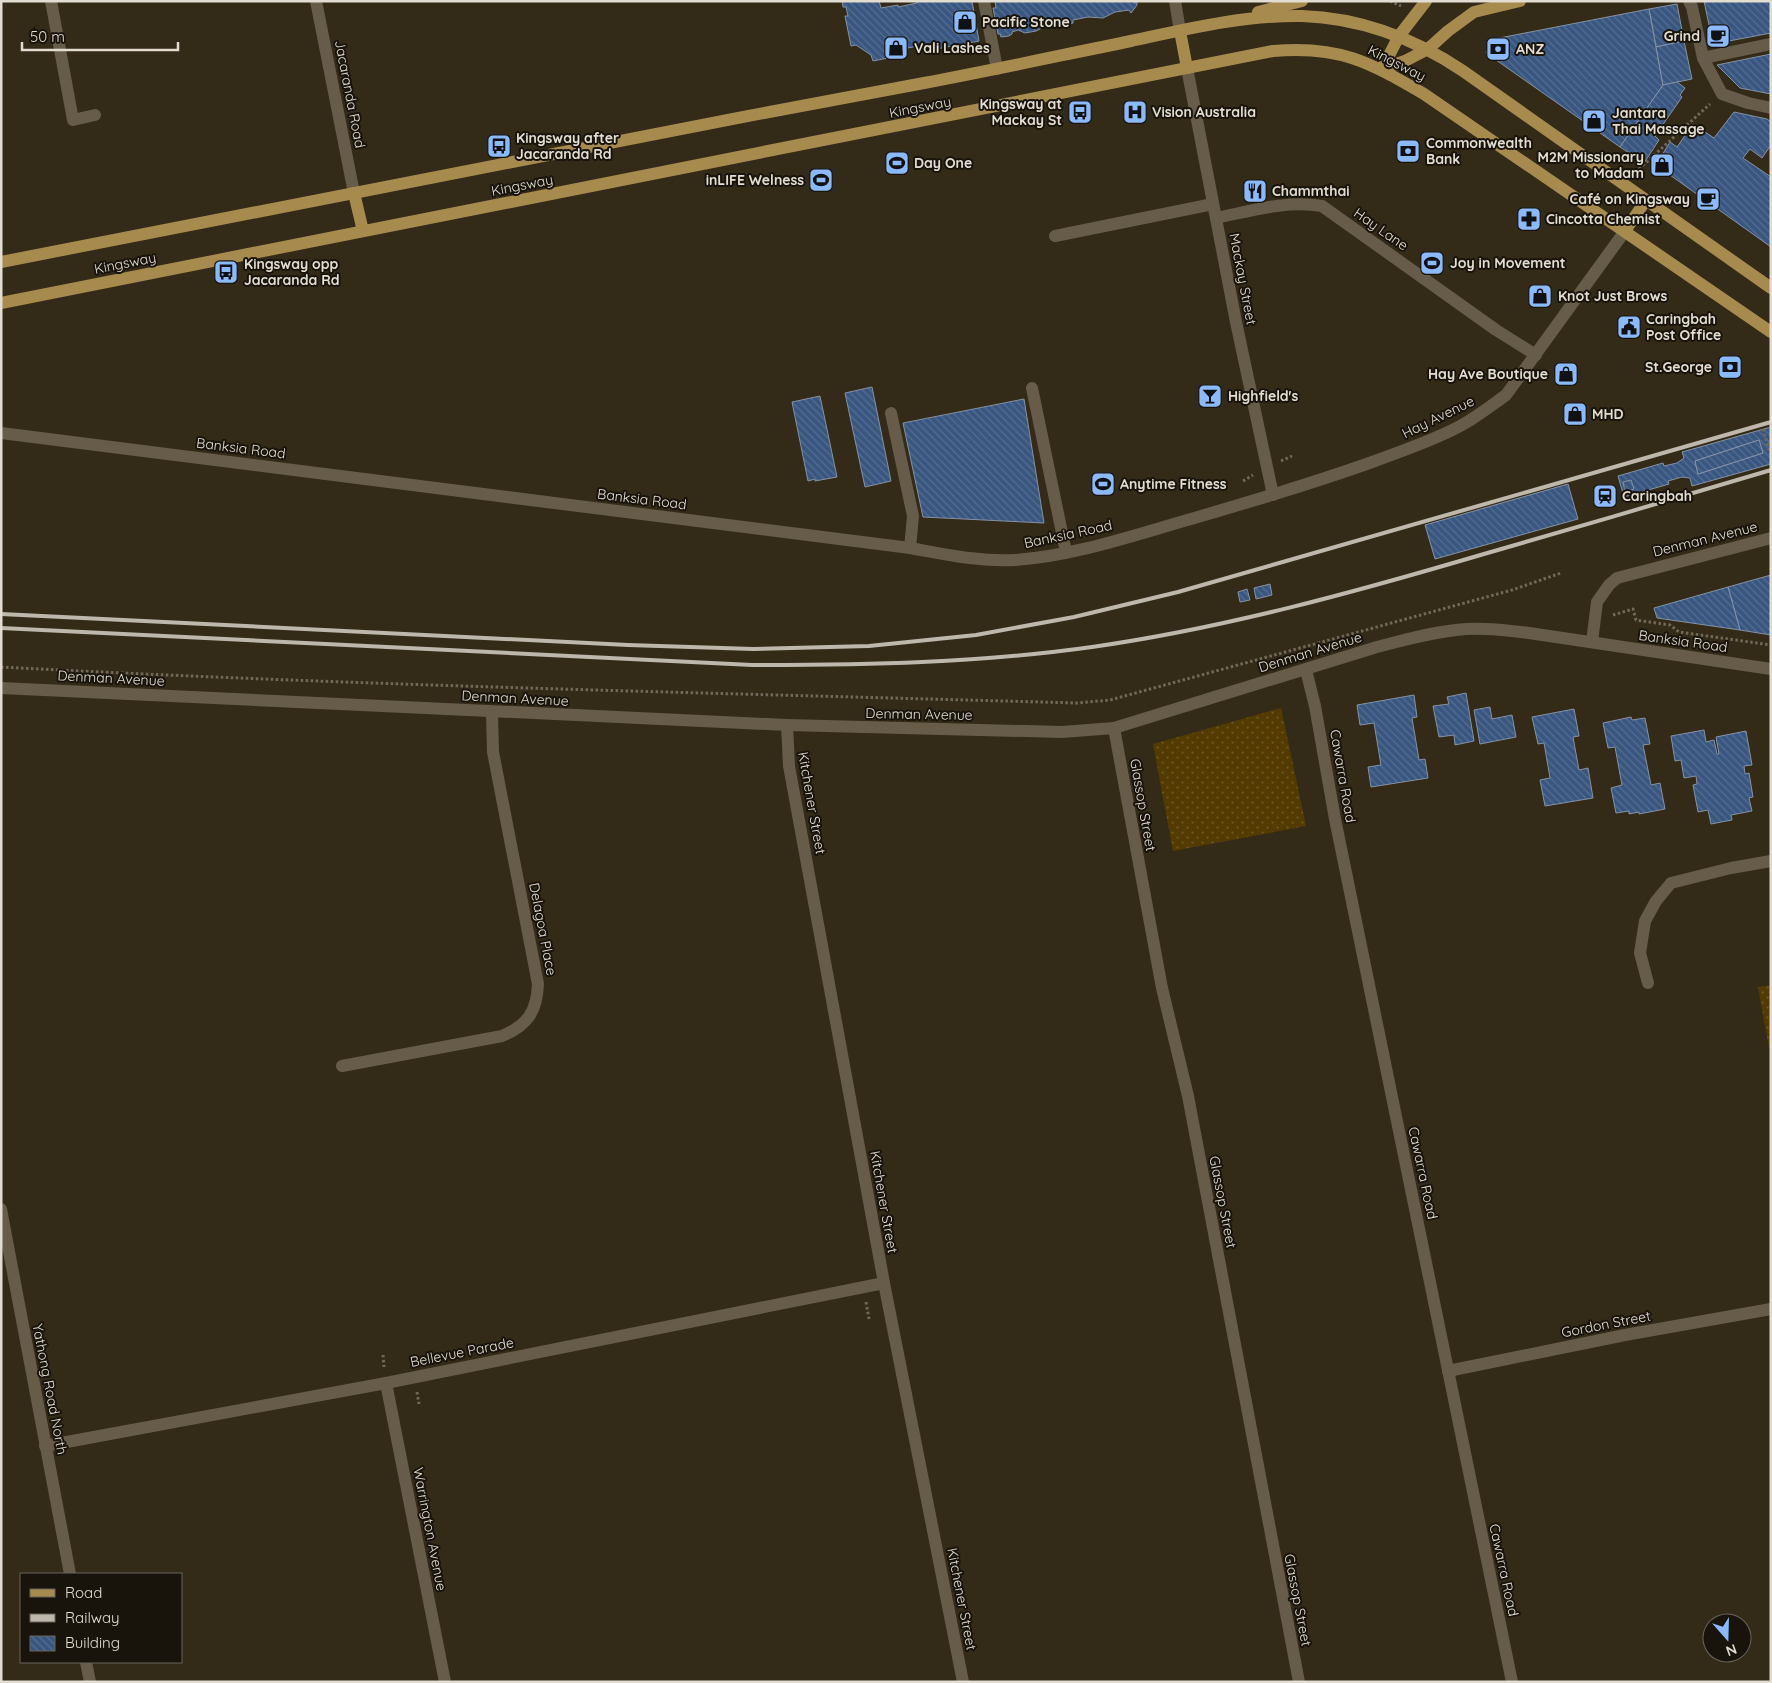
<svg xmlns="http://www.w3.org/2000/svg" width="1772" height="1683" viewBox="0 0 1772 1683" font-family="Quicksand,sans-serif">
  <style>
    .grass { fill: url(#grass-dots) }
    .building { fill: url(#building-back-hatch); stroke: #8492a5; fill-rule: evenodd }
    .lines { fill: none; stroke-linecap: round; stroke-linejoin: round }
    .path { stroke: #716859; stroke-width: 3; stroke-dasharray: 2.5 2.5; stroke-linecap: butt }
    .minor { stroke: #675c49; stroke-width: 12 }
    .major { stroke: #a78a4e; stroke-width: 12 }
    .rail { stroke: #beb7ab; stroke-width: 4 }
    .labels { text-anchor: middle; stroke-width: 4; stroke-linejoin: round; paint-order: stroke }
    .poi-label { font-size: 14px; font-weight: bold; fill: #e2dcd1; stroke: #18140c; text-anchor: start }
    .street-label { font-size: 14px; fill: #e2dcd1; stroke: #18140c }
  </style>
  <defs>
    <pattern id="grass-dots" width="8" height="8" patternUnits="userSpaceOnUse" patternTransform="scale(1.25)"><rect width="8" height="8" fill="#533b00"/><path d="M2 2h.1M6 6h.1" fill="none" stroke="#6b5724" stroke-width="1.8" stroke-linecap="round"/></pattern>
    <pattern id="building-back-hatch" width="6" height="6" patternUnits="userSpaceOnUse" patternTransform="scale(1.25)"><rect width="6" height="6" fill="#395680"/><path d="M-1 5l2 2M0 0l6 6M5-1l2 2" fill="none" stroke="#556e91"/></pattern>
  </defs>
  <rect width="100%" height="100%" fill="#342a18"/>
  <g class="grass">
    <path d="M1281 708 1306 826 1173 851 1153 744Z"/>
    <path d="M1771 985V1059L1758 987Z"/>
  </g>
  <g class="building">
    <path d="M842 1H879L881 8 898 5V7L917 3V1H972L979 41 931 50 930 44 902 49 903 55 873 61 871 55 856 45 851 46 845 16H848L846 7H843Z"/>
    <path d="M995 1H1134V3L1137 2V5L1131 13 1129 10 1115 12 1103 18 1088 17 1073 20V23L1066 25H1062L1061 22 1043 25 1044 27 1036 31 1025 33 1018 30 1012 32V34L1009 36 1001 37 1000 34H998L993 8H996Z"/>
    <path d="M1704 1H1771V33L1713 44Z"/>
    <path d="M1677 4 1684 41 1656 47 1649 9Z"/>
    <path d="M1649 9 1663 85 1620 147 1486 53 1489 40Z"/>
    <path d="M1684 41 1692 79 1663 85 1656 47Z"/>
    <path d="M1771 54V94L1740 88 1717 65Z"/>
    <path d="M1677 82 1685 88 1680 95 1682 97 1655 136 1659 140 1644 163 1620 147 1663 85Z"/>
    <path d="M1734 112 1767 119 1771 122V145L1762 158 1750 149 1743 158 1771 177V247L1656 165 1670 142 1677 147 1693 124 1714 138Z"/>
    <path d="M872 387 891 481 865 487 845 393Z"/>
    <path d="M820 396 837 477 815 481V479L808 481 792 402Z"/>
    <path d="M1024 399 1044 523 923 517 903 423Z"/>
    <path d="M1771 427V464L1692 486 1690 478 1682 477 1668 481 1669 484 1624 497 1618 476 1663 463 1664 466 1677 463 1684 458 1682 452ZM1759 440 1763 453 1698 474 1695 461Z"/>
    <path d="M1759 440 1763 453 1698 474 1695 461Z"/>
    <path d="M1631 480 1634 489 1625 492 1623 482Z"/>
    <path d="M1568 484 1578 519 1435 559 1425 525Z"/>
    <path d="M1771 575V635L1740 630 1728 587Z"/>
    <path d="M1270 584 1272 595 1256 599 1254 588Z"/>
    <path d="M1728 587 1740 630 1657 618 1654 608Z"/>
    <path d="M1247 589 1250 600 1240 602 1238 592Z"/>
    <path d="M1466 693 1474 741 1455 745 1454 735 1439 737 1433 706 1449 704 1447 697Z"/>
    <path d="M1414 695 1417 717 1412 718 1419 760 1425 759 1428 778 1371 787 1368 767 1381 765 1374 723 1360 725 1357 705Z"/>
    <path d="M1490 707 1492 719 1512 715 1516 737 1480 744 1474 710Z"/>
    <path d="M1574 709 1579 736 1573 737 1579 770 1588 768 1593 798 1545 806 1540 780 1550 778 1544 743 1538 744 1532 717Z"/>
    <path d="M1631 717 1632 720 1645 718 1650 744 1643 745 1651 785 1660 783 1665 809 1639 814V812L1629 814V811L1616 813 1611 788 1622 785 1615 747 1608 748 1603 723Z"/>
    <path d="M1704 730 1706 742 1714 740 1717 754H1719L1716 737 1746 731 1752 765 1744 766 1745 774 1749 773 1753 797 1749 798 1752 811 1731 815 1732 820 1711 824 1708 810 1698 812 1693 785 1697 784 1696 776 1684 778 1681 760 1675 761 1671 736Z"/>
  </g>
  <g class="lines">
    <g class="path">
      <path d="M1390 1 1401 6"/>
      <path d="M1639 169 1710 104"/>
      <path d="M1763 429 1771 457"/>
      <path d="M1281 461 1292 456"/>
      <path d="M1243 481 1253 475"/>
      <path d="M1613 615 1633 609 1636 620 1670 625 1679 632 1771 645"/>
      <path d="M1 667C360 686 719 693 1077 703L1110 700 1512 590 1561 573"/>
      <path d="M866 1302 869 1319"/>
      <path d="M383 1355 384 1367"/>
      <path d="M417 1392 419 1404"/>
    </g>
    <g class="minor">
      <path d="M51 1 73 120 95 115"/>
      <path d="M316 1 354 193"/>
      <path d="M984 1 997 69"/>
      <path d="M1175 1 1180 31"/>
      <path d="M1689 1 1692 7 1703 58 1722 94 1748 103 1771 108"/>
      <path d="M1703 58 1771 44"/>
      <path d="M1187 68 1236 322 1273 495"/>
      <path d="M1216 218C1251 211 1286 200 1322 206L1496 330 1536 355"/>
      <path d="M1055 236 1213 204"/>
      <path d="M1032 388 1066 552"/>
      <path d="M891 413 913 516 910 548"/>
      <path d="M1 433 910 548C944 554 979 562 1015 560 1074 556 1134 535 1191 519 1253 501 1314 483 1375 461 1404 450 1435 440 1462 425 1478 416 1492 405 1506 395L1625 231"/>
      <path d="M1592 642 1597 602 1609 585 1617 578 1771 538"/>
      <path d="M1306 670 1315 706 1335 819 1512 1682"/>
      <path d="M1 688 787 725 1062 732 1114 728 1377 647C1403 640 1429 633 1456 630 1480 627 1505 630 1529 633L1771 669"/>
      <path d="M787 725 789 766 884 1283 963 1682"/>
      <path d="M1114 728 1162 988 1188 1096 1299 1682"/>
      <path d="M1648 983 1640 953 1645 921 1656 901 1671 883 1731 868 1771 861"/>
      <path d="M342 1066 502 1036C528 1025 537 1011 538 984L493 752 492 712"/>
      <path d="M1 1209 70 1574"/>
      <path d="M1448 1371 1625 1335 1771 1309"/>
      <path d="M386 1383 445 1682"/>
      <path d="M45 1446 386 1383 884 1283"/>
      <path d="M86 1662 90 1682"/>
    </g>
    <g class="major">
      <path d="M1258 12 1302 1"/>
      <path d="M1180 31 1187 68"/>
      <path d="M1382 69 1405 61 1428 49 1448 31 1474 12 1520 1"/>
      <path d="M1382 69 1399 36 1426 1"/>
      <path d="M354 193 363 231"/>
      <path d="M1625 231 1646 200"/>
      <path d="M1 262C309 201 616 140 924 83 994 70 1062 55 1131 41 1187 29 1244 15 1302 16 1362 18 1414 38 1463 71L1771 288"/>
      <path d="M1 303 1273 51C1339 45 1369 62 1424 94L1771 332"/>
    </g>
    <g class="rail">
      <path d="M1 614 628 645 753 649 869 646 976 635 1074 617 1178 592 1771 422"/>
      <path d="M1 628 752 665C866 665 978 663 1092 647 1225 628 1355 592 1484 554 1580 526 1675 499 1771 470"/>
    </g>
  </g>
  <defs>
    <g id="shop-square" transform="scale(1.25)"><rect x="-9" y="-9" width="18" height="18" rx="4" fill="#8bbafc" stroke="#18140c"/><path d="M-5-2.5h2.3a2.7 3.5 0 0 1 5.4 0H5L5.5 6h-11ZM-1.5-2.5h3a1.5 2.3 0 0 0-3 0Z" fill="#111"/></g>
    <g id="cafe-square" transform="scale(1.25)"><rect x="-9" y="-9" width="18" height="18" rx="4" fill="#8bbafc" stroke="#18140c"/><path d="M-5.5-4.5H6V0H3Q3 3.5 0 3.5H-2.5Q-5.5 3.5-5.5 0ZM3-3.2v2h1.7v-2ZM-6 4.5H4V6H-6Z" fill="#111"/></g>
    <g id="bank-square" transform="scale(1.25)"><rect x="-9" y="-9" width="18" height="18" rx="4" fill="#8bbafc" stroke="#18140c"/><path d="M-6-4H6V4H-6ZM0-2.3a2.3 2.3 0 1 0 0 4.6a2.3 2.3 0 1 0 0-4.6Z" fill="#111"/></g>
    <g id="bus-square" transform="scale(1.25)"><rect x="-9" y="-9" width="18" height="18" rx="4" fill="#8bbafc" stroke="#18140c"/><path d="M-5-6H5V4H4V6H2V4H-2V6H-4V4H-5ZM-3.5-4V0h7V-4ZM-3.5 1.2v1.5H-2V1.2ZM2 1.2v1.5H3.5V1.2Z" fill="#111"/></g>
    <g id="hospital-square" transform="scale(1.25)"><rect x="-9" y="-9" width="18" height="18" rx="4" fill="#8bbafc" stroke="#18140c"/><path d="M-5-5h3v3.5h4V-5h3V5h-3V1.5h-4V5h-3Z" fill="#111"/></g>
    <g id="stadium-square" transform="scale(1.25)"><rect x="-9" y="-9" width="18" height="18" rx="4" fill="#8bbafc" stroke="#18140c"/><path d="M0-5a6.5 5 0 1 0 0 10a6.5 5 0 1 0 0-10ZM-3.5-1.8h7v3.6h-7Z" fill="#111"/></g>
    <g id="restaurant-square" transform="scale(1.25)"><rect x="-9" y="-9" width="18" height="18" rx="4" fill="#8bbafc" stroke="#18140c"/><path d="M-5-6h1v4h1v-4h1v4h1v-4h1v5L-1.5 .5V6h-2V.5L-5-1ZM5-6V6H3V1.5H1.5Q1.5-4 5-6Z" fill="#111"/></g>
    <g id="pharmacy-square" transform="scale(1.25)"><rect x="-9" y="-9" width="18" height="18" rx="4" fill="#8bbafc" stroke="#18140c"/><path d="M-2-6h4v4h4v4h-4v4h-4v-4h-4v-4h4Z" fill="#111"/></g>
    <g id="civic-square" transform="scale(1.25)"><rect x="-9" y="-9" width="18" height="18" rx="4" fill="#8bbafc" stroke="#18140c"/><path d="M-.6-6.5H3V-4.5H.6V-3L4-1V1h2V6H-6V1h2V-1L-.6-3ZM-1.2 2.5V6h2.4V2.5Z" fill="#111"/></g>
    <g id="bar-square" transform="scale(1.25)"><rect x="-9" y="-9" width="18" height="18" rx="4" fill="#8bbafc" stroke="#18140c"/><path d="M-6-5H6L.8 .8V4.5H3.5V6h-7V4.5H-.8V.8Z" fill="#111"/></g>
    <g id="station-square" transform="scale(1.25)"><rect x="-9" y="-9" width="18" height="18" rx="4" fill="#8bbafc" stroke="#18140c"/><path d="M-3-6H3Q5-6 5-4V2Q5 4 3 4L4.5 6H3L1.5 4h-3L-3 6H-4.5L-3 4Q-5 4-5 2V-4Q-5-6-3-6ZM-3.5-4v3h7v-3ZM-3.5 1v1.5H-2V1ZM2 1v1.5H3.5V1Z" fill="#111"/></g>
  </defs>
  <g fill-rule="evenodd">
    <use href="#shop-square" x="965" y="22"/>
    <use href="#cafe-square" x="1718" y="36"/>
    <use href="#shop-square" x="896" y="48"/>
    <use href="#bank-square" x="1498" y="49"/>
    <use href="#bus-square" x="1080" y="112"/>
    <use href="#hospital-square" x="1135" y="112"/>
    <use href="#shop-square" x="1594" y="121"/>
    <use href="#bus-square" x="499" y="146"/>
    <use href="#bank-square" x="1408" y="151"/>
    <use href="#stadium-square" x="897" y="163"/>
    <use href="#shop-square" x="1662" y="165"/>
    <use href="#stadium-square" x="821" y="180"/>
    <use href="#restaurant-square" x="1255" y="191"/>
    <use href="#cafe-square" x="1708" y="199"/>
    <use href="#pharmacy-square" x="1529" y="219"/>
    <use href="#stadium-square" x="1432" y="263"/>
    <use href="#bus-square" x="226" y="272"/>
    <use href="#shop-square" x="1540" y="296"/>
    <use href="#civic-square" x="1629" y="327"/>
    <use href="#bank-square" x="1730" y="367"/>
    <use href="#shop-square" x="1566" y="374"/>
    <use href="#bar-square" x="1210" y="396"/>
    <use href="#shop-square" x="1575" y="414"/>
    <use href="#stadium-square" x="1103" y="484"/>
    <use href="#station-square" x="1605" y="496"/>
  </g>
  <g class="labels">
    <g class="poi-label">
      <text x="982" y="27">Pacific Stone</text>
      <text x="1700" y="41" text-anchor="end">Grind</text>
      <text x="914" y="53">Vali Lashes</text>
      <text x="1516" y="54">ANZ</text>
      <text x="1062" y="109" text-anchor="end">Kingsway at<tspan x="1062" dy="16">Mackay St</tspan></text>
      <text x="1152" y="117">Vision Australia</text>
      <text x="1612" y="118">Jantara<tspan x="1612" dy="16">Thai Massage</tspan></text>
      <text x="516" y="143">Kingsway after<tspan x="516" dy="16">Jacaranda Rd</tspan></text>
      <text x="1426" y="148">Commonwealth<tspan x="1426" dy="16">Bank</tspan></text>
      <text x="1644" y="162" text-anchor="end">M2M Missionary<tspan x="1644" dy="16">to Madam</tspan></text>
      <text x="914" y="168">Day One</text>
      <text x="804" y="185" text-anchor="end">inLIFE Welness</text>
      <text x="1272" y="196">Chammthai</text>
      <text x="1690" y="204" text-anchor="end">Café on Kingsway</text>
      <text x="1546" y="224">Cincotta Chemist</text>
      <text x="1450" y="268">Joy in Movement</text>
      <text x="244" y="269">Kingsway opp<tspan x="244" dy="16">Jacaranda Rd</tspan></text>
      <text x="1558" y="301">Knot Just Brows</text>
      <text x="1646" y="324">Caringbah<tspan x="1646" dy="16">Post Office</tspan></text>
      <text x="1712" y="372" text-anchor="end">St.George</text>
      <text x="1548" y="379" text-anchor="end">Hay Ave Boutique</text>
      <text x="1228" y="401">Highfield's</text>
      <text x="1592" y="419">MHD</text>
      <text x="1120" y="489">Anytime Fitness</text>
      <text x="1622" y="501">Caringbah</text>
    </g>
    <g class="street-label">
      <text transform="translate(1397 63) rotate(27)" y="5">Kingsway</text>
      <text transform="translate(350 94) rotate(79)" y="5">Jacaranda Road</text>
      <text transform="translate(920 107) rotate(-11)" y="5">Kingsway</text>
      <text transform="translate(522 185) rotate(-11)" y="5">Kingsway</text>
      <text transform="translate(1381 229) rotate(35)" y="5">Hay Lane</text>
      <text transform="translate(125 263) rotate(-11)" y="5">Kingsway</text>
      <text transform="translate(1243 279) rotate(79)" y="5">Mackay Street</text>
      <text transform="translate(1438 417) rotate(-26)" y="5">Hay Avenue</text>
      <text transform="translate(241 448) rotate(7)" y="5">Banksia Road</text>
      <text transform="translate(642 499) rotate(7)" y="5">Banksia Road</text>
      <text transform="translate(1068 534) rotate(-12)" y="5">Banksia Road</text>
      <text transform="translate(1705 539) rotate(-14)" y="5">Denman Avenue</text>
      <text transform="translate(1683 641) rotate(8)" y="5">Banksia Road</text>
      <text transform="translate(1310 652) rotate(-17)" y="5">Denman Avenue</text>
      <text transform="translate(111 678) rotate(3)" y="5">Denman Avenue</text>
      <text transform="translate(515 698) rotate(3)" y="5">Denman Avenue</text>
      <text transform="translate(919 714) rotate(1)" y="5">Denman Avenue</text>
      <text transform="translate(1343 776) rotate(80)" y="5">Cawarra Road</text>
      <text transform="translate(812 803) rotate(80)" y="5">Kitchener Street</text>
      <text transform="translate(1143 805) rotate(80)" y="5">Glassop Street</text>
      <text transform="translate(543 929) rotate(79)" y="5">Delagoa Place</text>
      <text transform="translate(1423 1173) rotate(78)" y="5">Cawarra Road</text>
      <text transform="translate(884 1202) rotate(80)" y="5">Kitchener Street</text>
      <text transform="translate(1223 1202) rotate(79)" y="5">Glassop Street</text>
      <text transform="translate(1606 1324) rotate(-11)" y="5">Gordon Street</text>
      <text transform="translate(462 1352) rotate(-11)" y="5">Bellevue Parade</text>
      <text transform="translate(50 1389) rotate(79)" y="5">Yathong Road North</text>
      <text transform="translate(430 1529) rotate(79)" y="5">Warrington Avenue</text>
      <text transform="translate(1504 1570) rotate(78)" y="5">Cawarra Road</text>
      <text transform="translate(962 1599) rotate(79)" y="5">Kitchener Street</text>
      <text transform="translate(1298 1600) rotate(79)" y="5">Glassop Street</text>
    </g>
  </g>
  <rect width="1772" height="1683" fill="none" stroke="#e2dcd1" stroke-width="5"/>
  <rect x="20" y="1573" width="162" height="90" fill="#18140c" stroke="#69645b"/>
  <rect x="30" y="1589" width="25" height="8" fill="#a78a4e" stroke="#69645b"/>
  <text x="65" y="1598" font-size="15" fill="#e2dcd1">Road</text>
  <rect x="30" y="1614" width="25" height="8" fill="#beb7ab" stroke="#69645b"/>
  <text x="65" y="1623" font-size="15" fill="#e2dcd1">Railway</text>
  <rect x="30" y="1636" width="25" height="15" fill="url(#building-back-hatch)" stroke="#69645b"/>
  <text x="65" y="1648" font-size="15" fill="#e2dcd1">Building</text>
  <g transform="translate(1727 1638) rotate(160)"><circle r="24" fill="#18140c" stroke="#69645b"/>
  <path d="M0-4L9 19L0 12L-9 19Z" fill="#8bbafc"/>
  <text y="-8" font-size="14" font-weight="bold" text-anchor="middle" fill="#e2dcd1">N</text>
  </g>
  <path d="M22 42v8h156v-8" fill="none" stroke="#e2dcd1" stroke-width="2.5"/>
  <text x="30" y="42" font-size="15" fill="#e2dcd1" stroke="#18140c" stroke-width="4" paint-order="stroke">50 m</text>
</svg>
